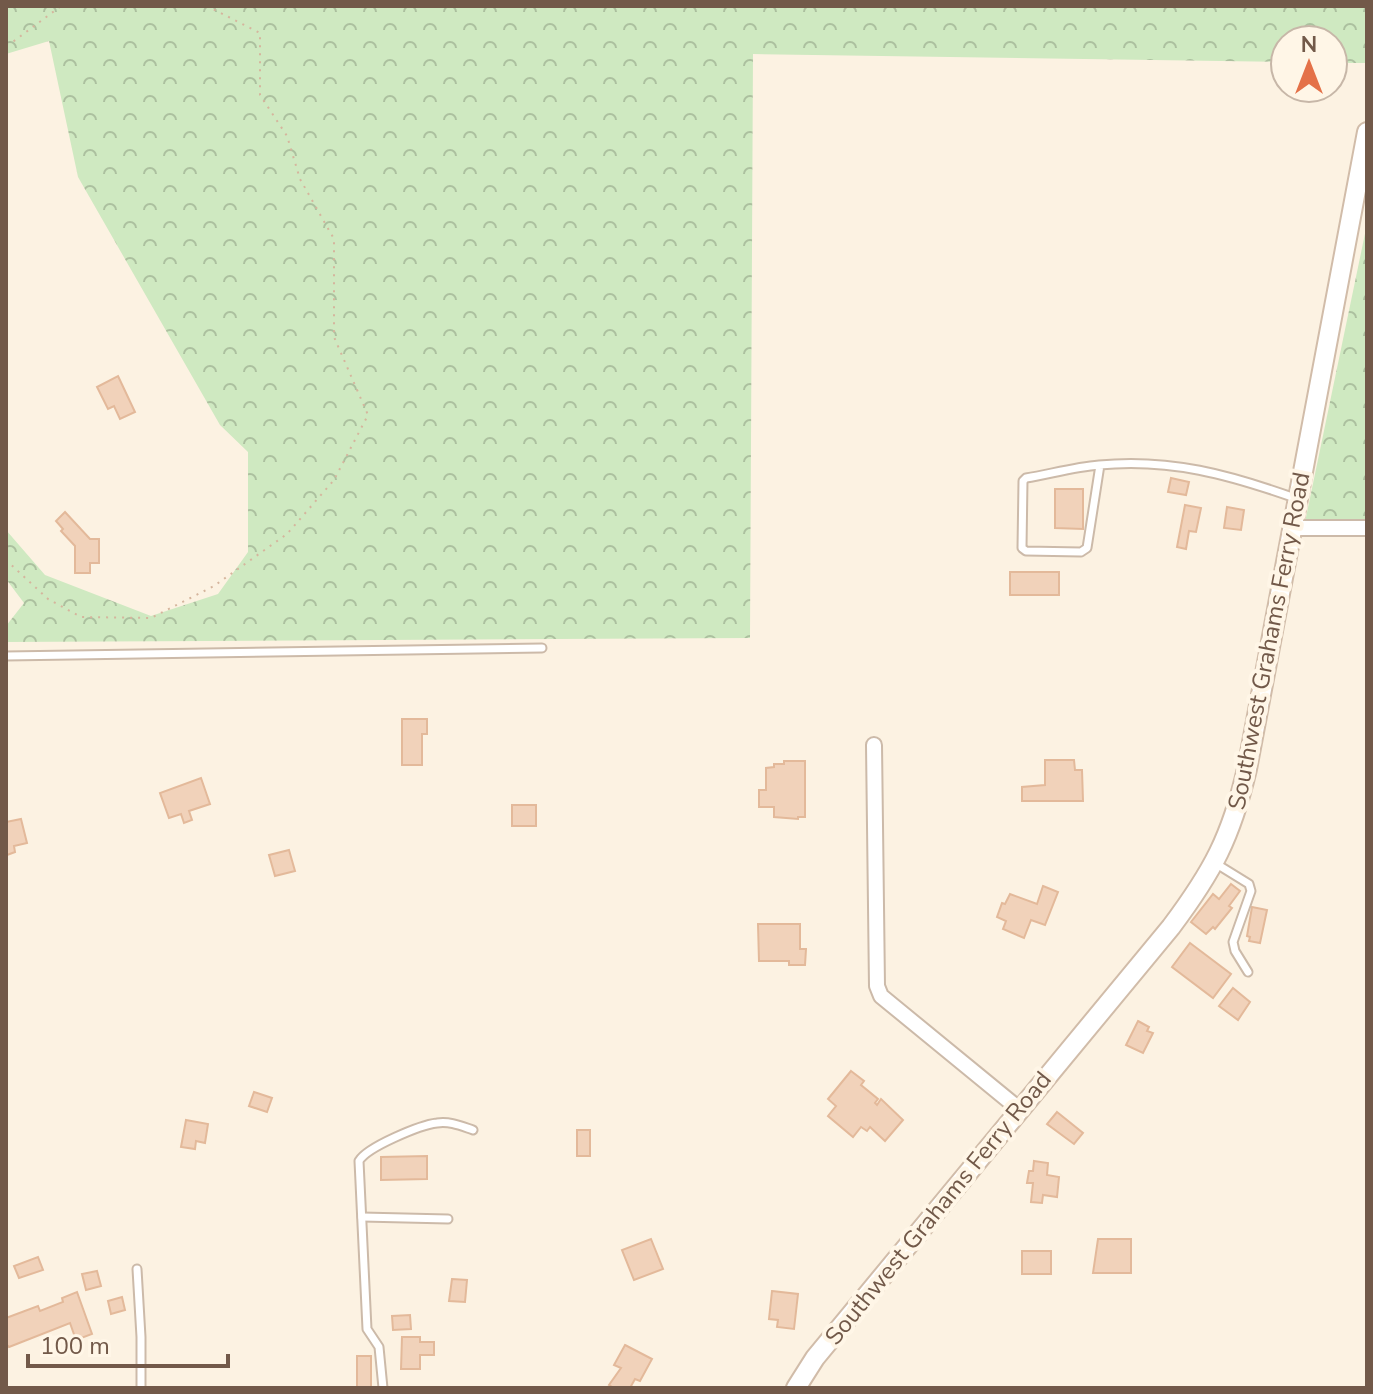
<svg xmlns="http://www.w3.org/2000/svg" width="1373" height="1394" viewBox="0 0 1373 1394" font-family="'Nunito Sans',sans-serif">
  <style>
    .forest { fill: url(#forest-crowns) }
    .building { fill: #f1d2ba; stroke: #e3b99a; stroke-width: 2 }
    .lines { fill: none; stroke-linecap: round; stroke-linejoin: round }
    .service-casing { stroke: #ccbaa9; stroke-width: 11 }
    .minor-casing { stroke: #ccbaa9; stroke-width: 18 }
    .secondary-casing { stroke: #d1bca9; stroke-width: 22 }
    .path { stroke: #d5b59d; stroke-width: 2; stroke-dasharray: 2 6; stroke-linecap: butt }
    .service { stroke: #fff; stroke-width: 7 }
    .minor { stroke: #fff; stroke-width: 14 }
    .secondary { stroke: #fff; stroke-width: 18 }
    .labels { text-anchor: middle; stroke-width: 8; stroke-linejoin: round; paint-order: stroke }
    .street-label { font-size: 24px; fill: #725949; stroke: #fff6e7 }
  </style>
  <defs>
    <pattern id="forest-crowns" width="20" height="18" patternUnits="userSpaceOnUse" patternTransform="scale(2)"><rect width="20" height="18" fill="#cfe9c1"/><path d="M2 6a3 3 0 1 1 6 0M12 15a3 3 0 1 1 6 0" fill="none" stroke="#acc09f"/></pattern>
  </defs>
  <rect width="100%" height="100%" fill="#fcf2e2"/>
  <g class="forest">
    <path d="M6 6H1367V63H1333V40H1285V62L753 54 750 638 6 642V626L24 603 6 579V530L45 575 151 616 218 594 248 552V452L220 425 78 177 49 41 6 54Z"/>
    <path d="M1367 224V522H1305Z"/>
  </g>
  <g class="building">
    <path d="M118 376 135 412 120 419 114 406 108 409 97 387Z"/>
    <path d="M1171 478 1189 482 1186 495 1168 492Z"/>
    <path d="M1055 489H1083V529L1055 528Z"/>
    <path d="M1185 505 1201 508 1196 532 1189 531 1186 549 1177 547Z"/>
    <path d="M1227 507 1244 510 1241 530 1224 528Z"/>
    <path d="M65 512 90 539H99V563H90V573H75V546L61 531 63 529 56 521Z"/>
    <rect x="1010" y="572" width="49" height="23"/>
    <path d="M402 719H427V734H422V765H402Z"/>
    <path d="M1045 760H1074L1075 770H1082L1083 801H1022V787L1045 785Z"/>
    <path d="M784 761H805V817H798V819L774 817V807H759V790H766V768L774 767V764H784Z"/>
    <path d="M201 778 210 804 189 811 192 820 184 823 181 814 169 818 160 793Z"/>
    <rect x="512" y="805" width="24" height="21"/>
    <path d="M21 819 27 843 14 846 15 852 7 855 6 822Z"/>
    <path d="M289 850 295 871 275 876 269 855Z"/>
    <path d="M1231 884 1240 891 1229 906 1232 908 1215 929 1213 927 1206 934 1191 922 1213 894 1219 899Z"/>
    <path d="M1043 886 1058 892 1045 925 1031 920 1024 938 1003 929 1006 921 997 917 1002 903 1005 904 1010 894 1037 904Z"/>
    <path d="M1252 907 1267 910 1260 943 1249 941 1250 937 1247 936Z"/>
    <path d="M758 924H800V949H806L805 965H789V961H759Z"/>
    <path d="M1190 943 1231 974 1213 998 1172 967Z"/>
    <path d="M1233 988 1250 1002 1238 1020 1219 1006Z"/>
    <path d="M1138 1021 1149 1027 1147 1031 1153 1033 1143 1053 1126 1045Z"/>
    <path d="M851 1071 864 1081 861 1085 878 1099 875 1103 877 1105 881 1099 903 1120 885 1141 870 1127 867 1131 861 1127 853 1137 828 1116 836 1106 828 1099Z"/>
    <path d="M254 1092 272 1098 267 1112 249 1106Z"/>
    <path d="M1057 1112 1083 1133 1074 1144 1047 1124Z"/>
    <path d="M186 1120 208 1124 205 1143 196 1141 195 1149 181 1147Z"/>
    <rect x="577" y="1130" width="13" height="26"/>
    <path d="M427 1156V1179L381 1180V1157Z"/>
    <path d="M1034 1161 1048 1163 1047 1175 1059 1177 1057 1197 1043 1195 1042 1203 1031 1202 1033 1183H1027L1029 1171H1033Z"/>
    <path d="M651 1239 663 1269 634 1280 622 1250Z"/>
    <path d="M1098 1239H1131V1273H1093Z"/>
    <rect x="1022" y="1251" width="29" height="23"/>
    <path d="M38 1257 43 1270 19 1278 14 1266Z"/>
    <path d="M97 1271 101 1286 86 1290 82 1274Z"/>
    <path d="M452 1279 467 1280 465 1302 449 1301Z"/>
    <path d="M772 1291 798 1294 794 1329 777 1327 778 1320 769 1319Z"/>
    <path d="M77 1292 92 1334 76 1340 70 1323 9 1347 6 1344V1318L38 1306 40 1311 63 1302 62 1298Z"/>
    <path d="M122 1297 125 1310 111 1314 108 1301Z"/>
    <path d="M410 1315 411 1329 393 1330 392 1316Z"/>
    <path d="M402 1337H420V1342H434V1355H420V1369H401Z"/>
    <path d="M625 1345 652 1359 640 1381 635 1379 630 1388H614L609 1385 621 1368 614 1365Z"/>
    <rect x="357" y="1356" width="14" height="32"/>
  </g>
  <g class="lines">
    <g class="service-casing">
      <g id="service">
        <path d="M1100 465 1087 548 1081 552 1026 551 1022 548 1023 481 1026 478C1050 474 1075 467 1099 465 1170 458 1230 475 1295 498"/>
        <path d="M6 656 542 648"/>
        <path d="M1215 863 1249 884 1251 891 1233 942 1235 951 1248 972"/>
        <path d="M362 1217 448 1219"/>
        <path d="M137 1269 141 1337V1388"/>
        <path d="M383 1388 379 1347 367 1329 359 1161C367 1147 420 1125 437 1123 450 1121 461 1126 473 1130"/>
      </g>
    </g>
    <g class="minor-casing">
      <g id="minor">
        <path d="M1292 528H1367"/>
        <path d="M874 745 877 986 881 996 1019 1109"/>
      </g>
    </g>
    <g class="secondary-casing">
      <path id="secondary" d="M796 1388 815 1358 1171 927C1213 871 1231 837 1247 769L1367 132"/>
    </g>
    <g class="path">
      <path d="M6 44 14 41 61 6"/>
      <path d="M6 560 48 599 81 617 151 618 214 586 287 534 334 480 368 415 334 337V239L300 179 287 136 260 95V33L207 6"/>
    </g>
    <use href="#service" class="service"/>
    <use href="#minor" class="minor"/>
    <use href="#secondary" class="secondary"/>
  </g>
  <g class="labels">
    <g class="street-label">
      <text transform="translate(1269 641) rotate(-79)" y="8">Southwest Grahams Ferry Road</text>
      <text transform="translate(938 1208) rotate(-51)" y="8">Southwest Grahams Ferry Road</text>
    </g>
  </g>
  <rect width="1373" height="1394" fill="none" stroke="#725949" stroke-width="16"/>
  <g transform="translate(1309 64)"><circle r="38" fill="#fff6e7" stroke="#c7b7a8" stroke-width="2"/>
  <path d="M0-6L14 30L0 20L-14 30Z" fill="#e47148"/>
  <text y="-12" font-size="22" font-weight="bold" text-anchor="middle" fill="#725949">N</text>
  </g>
  <path d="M28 1354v12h200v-12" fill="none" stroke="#725949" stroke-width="4"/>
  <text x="40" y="1354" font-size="24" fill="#725949" stroke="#fff6e7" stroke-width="6" paint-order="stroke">100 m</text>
</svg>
